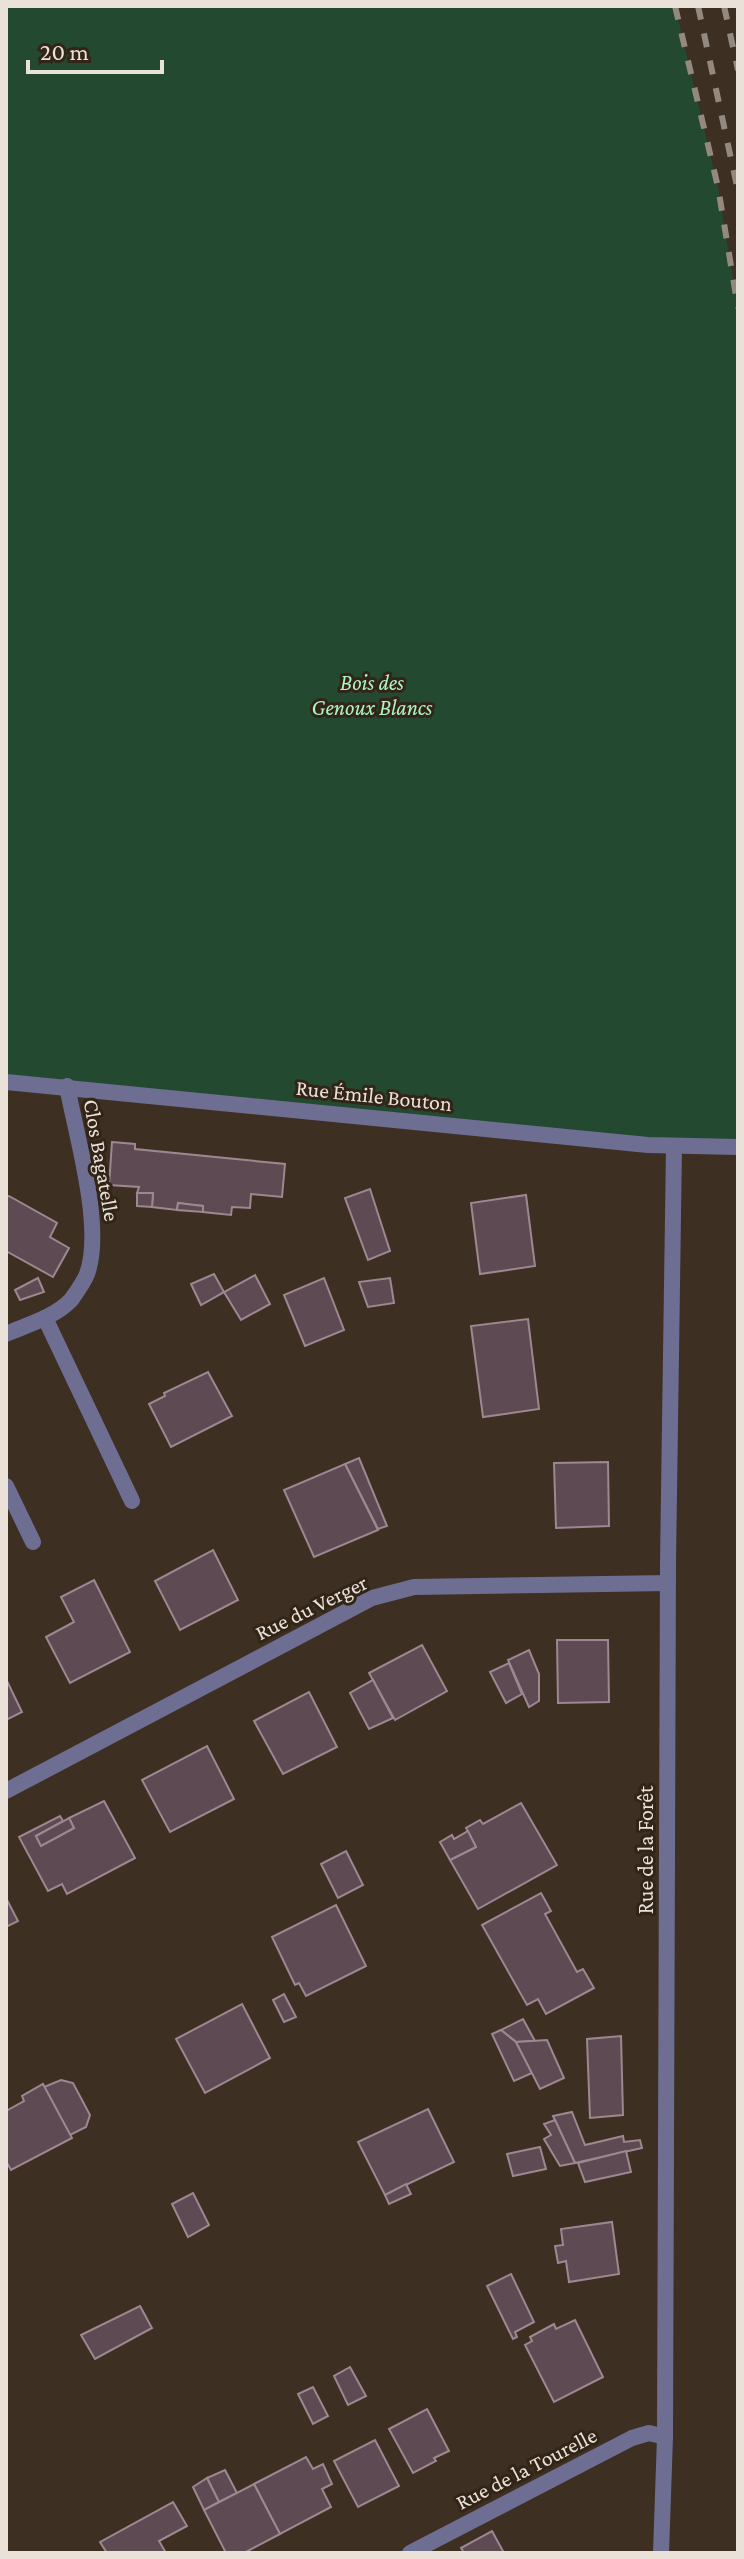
<svg xmlns="http://www.w3.org/2000/svg" width="744" height="2559" viewBox="0 0 744 2559" font-family="'Crimson Pro',serif">
  <style>
    .green { fill: #244931 }
    .building { fill: #5e4a52; stroke: #9e8791; stroke-width: 2 }
    .lines { fill: none; stroke-linecap: round; stroke-linejoin: round }
    .minor { stroke: #6e6e92; stroke-width: 16 }
    .rail { stroke: #94897e; stroke-width: 6; stroke-dasharray: 14 14; stroke-linecap: butt }
    .labels { text-anchor: middle; stroke-width: 6; stroke-linejoin: round; paint-order: stroke }
    .park-label { font-size: 22px; font-style: italic; fill: #adf5c4; stroke: #322518 }
    .street-label { font-size: 22px; fill: #eae1d9; stroke: #322518 }
  </style>
  <rect width="100%" height="100%" fill="#3d2f22"/>
  <path class="green" d="M6 6H675L718 187 738 308V1147L6 1082Z"/>
  <g class="building">
    <path d="M112 1142 135 1144V1149L285 1164 282 1197 251 1194 250 1208 232 1207 231 1215 203 1212V1206L191 1205 178 1203 177 1210 152 1207 153 1193H137L139 1187 109 1185Z"/>
    <path d="M370 1189 390 1251 368 1260 345 1198Z"/>
    <path d="M137 1193H153L152 1207 137 1206Z"/>
    <path d="M526 1195 535 1266 480 1274 471 1203Z"/>
    <path d="M9 1196 57 1223 50 1237 69 1248 53 1277 6 1251V1197Z"/>
    <path d="M178 1203 203 1206V1212L177 1210Z"/>
    <path d="M214 1274 224 1292 201 1305 191 1284Z"/>
    <path d="M255 1275 270 1304 241 1320 224 1292Z"/>
    <path d="M38 1278 44 1292 20 1300 15 1290Z"/>
    <path d="M324 1278 344 1330 305 1346 284 1295Z"/>
    <path d="M390 1278 394 1303 368 1307 359 1282Z"/>
    <path d="M528 1319 539 1409 483 1417 471 1326Z"/>
    <path d="M208 1372 232 1416 171 1447 149 1404 165 1396 164 1393Z"/>
    <path d="M359 1458 387 1526 378 1529 345 1464Z"/>
    <path d="M608 1462 609 1526 556 1528 554 1463Z"/>
    <path d="M345 1464 378 1530 314 1557 284 1490Z"/>
    <path d="M213 1550 238 1600 180 1630 155 1581Z"/>
    <path d="M94 1580 130 1652 70 1683 46 1637 74 1622 61 1597Z"/>
    <path d="M557 1640H608L609 1702 558 1703Z"/>
    <path d="M422 1645 447 1691 395 1720 369 1673Z"/>
    <path d="M529 1650 539 1674V1701L529 1707 508 1660Z"/>
    <path d="M509 1663 522 1694 506 1703 490 1672Z"/>
    <path d="M6 1679 22 1712 6 1720Z"/>
    <path d="M373 1680 393 1718 369 1729 350 1693Z"/>
    <path d="M309 1692 337 1747 283 1774 254 1721Z"/>
    <path d="M207 1746 234 1799 170 1832 142 1780Z"/>
    <path d="M104 1801 135 1858 67 1894 62 1884 48 1891 19 1837 60 1816 63 1821 36 1836 41 1846 74 1828 69 1818Z"/>
    <path d="M521 1803 557 1865 478 1909 450 1860 476 1847 466 1828 480 1820 483 1824Z"/>
    <path d="M69 1818 74 1828 41 1846 36 1836Z"/>
    <path d="M468 1831 476 1847 450 1860 440 1842 452 1835 454 1839Z"/>
    <path d="M346 1851 363 1885 338 1898 321 1864Z"/>
    <path d="M541 1893 551 1911 545 1914 577 1972 583 1969 594 1988 546 2014 538 1999 527 2005 482 1925Z"/>
    <path d="M6 1898 18 1921 6 1927Z"/>
    <path d="M336 1905 366 1966 306 1996 299 1983 295 1985 272 1937Z"/>
    <path d="M284 1994 296 2017 284 2022 273 2000Z"/>
    <path d="M242 2004 270 2058 205 2093 176 2039Z"/>
    <path d="M523 2019 535 2041 516 2042 501 2030Z"/>
    <path d="M501 2030 516 2042 532 2073 514 2081 492 2034Z"/>
    <path d="M621 2036 623 2115 590 2118 587 2039Z"/>
    <path d="M547 2040 564 2078 540 2089 516 2042Z"/>
    <path d="M61 2080 73 2083 90 2115 86 2127 70 2135 44 2087Z"/>
    <path d="M43 2084 72 2138 11 2170 6 2161V2111L24 2101 22 2096Z"/>
    <path d="M428 2109 454 2162 385 2195 358 2142Z"/>
    <path d="M572 2112 585 2145 623 2136 624 2142 640 2140 642 2148 575 2163 553 2116Z"/>
    <path d="M555 2120 575 2163 560 2166 544 2139 551 2135 544 2124Z"/>
    <path d="M540 2147 546 2169 513 2176 507 2154Z"/>
    <path d="M626 2151 631 2172 585 2182 578 2163Z"/>
    <path d="M406 2184 411 2194 389 2204 385 2195Z"/>
    <path d="M193 2193 209 2225 188 2237 172 2204Z"/>
    <path d="M612 2222 619 2274 569 2282 566 2261 558 2263 555 2246 563 2245 561 2229Z"/>
    <path d="M511 2274 534 2322 515 2332 517 2337 513 2339 487 2286Z"/>
    <path d="M140 2306 152 2328 95 2359 81 2335Z"/>
    <path d="M575 2320 603 2377 554 2402 525 2345 532 2341 530 2337 554 2324 556 2329Z"/>
    <path d="M350 2367 366 2396 348 2405 334 2376Z"/>
    <path d="M313 2387 328 2416 313 2424 298 2394Z"/>
    <path d="M427 2409 449 2451 434 2458 436 2461 413 2473 389 2429Z"/>
    <path d="M375 2440 399 2486 358 2507 334 2461Z"/>
    <path d="M306 2457 313 2469 323 2464 332 2484 322 2489 331 2507 280 2534 254 2484Z"/>
    <path d="M225 2470 237 2493 219 2502 207 2478Z"/>
    <path d="M207 2478 219 2502 204 2510 193 2487Z"/>
    <path d="M254 2484 280 2534 244 2553H226L204 2510Z"/>
    <path d="M173 2502 187 2526 159 2541 166 2553H107L100 2542Z"/>
    <path d="M492 2531 504 2553H464L461 2548Z"/>
  </g>
  <g class="lines">
    <g class="minor">
      <path d="M6 1082 648 1145 738 1147"/>
      <path d="M45 1318 132 1501"/>
      <path d="M6 1334C27 1325 55 1317 71 1300 76 1293 84 1282 87 1274 104 1228 76 1135 67 1086"/>
      <path d="M6 1486 33 1542"/>
      <path d="M6 1791 372 1598 414 1587 668 1583"/>
      <path d="M410 2553 632 2438 649 2433 665 2437"/>
      <path d="M661 2553 665 2437 668 1562 674 1147"/>
    </g>
    <g class="rail">
      <path d="M675 6 718 187 738 308"/>
      <path d="M698 6 738 191"/>
      <path d="M724 6 738 70"/>
    </g>
  </g>
  <g class="labels">
    <g class="park-label">
      <text x="372" y="690">Bois des<tspan x="372" dy="25">Genoux Blancs</tspan></text>
    </g>
    <g class="street-label">
      <text transform="translate(374 1095) rotate(6)" y="8">Rue Émile Bouton</text>
      <text transform="translate(102 1160) rotate(80)" y="8">Clos Bagatelle</text>
      <text transform="translate(311 1607) rotate(-26)" y="8">Rue du Verger</text>
      <text transform="translate(645 1850) rotate(-90)" y="8">Rue de la Forêt</text>
      <text transform="translate(526 2468) rotate(-27)" y="8">Rue de la Tourelle</text>
    </g>
  </g>
  <rect width="744" height="2559" fill="none" stroke="#eae1d9" stroke-width="16"/>
  <path d="M28 60v12h134v-12" fill="none" stroke="#eae1d9" stroke-width="4"/>
  <text x="40" y="60" font-size="24" fill="#eae1d9" stroke="#322518" stroke-width="6" paint-order="stroke">20 m</text>
</svg>
